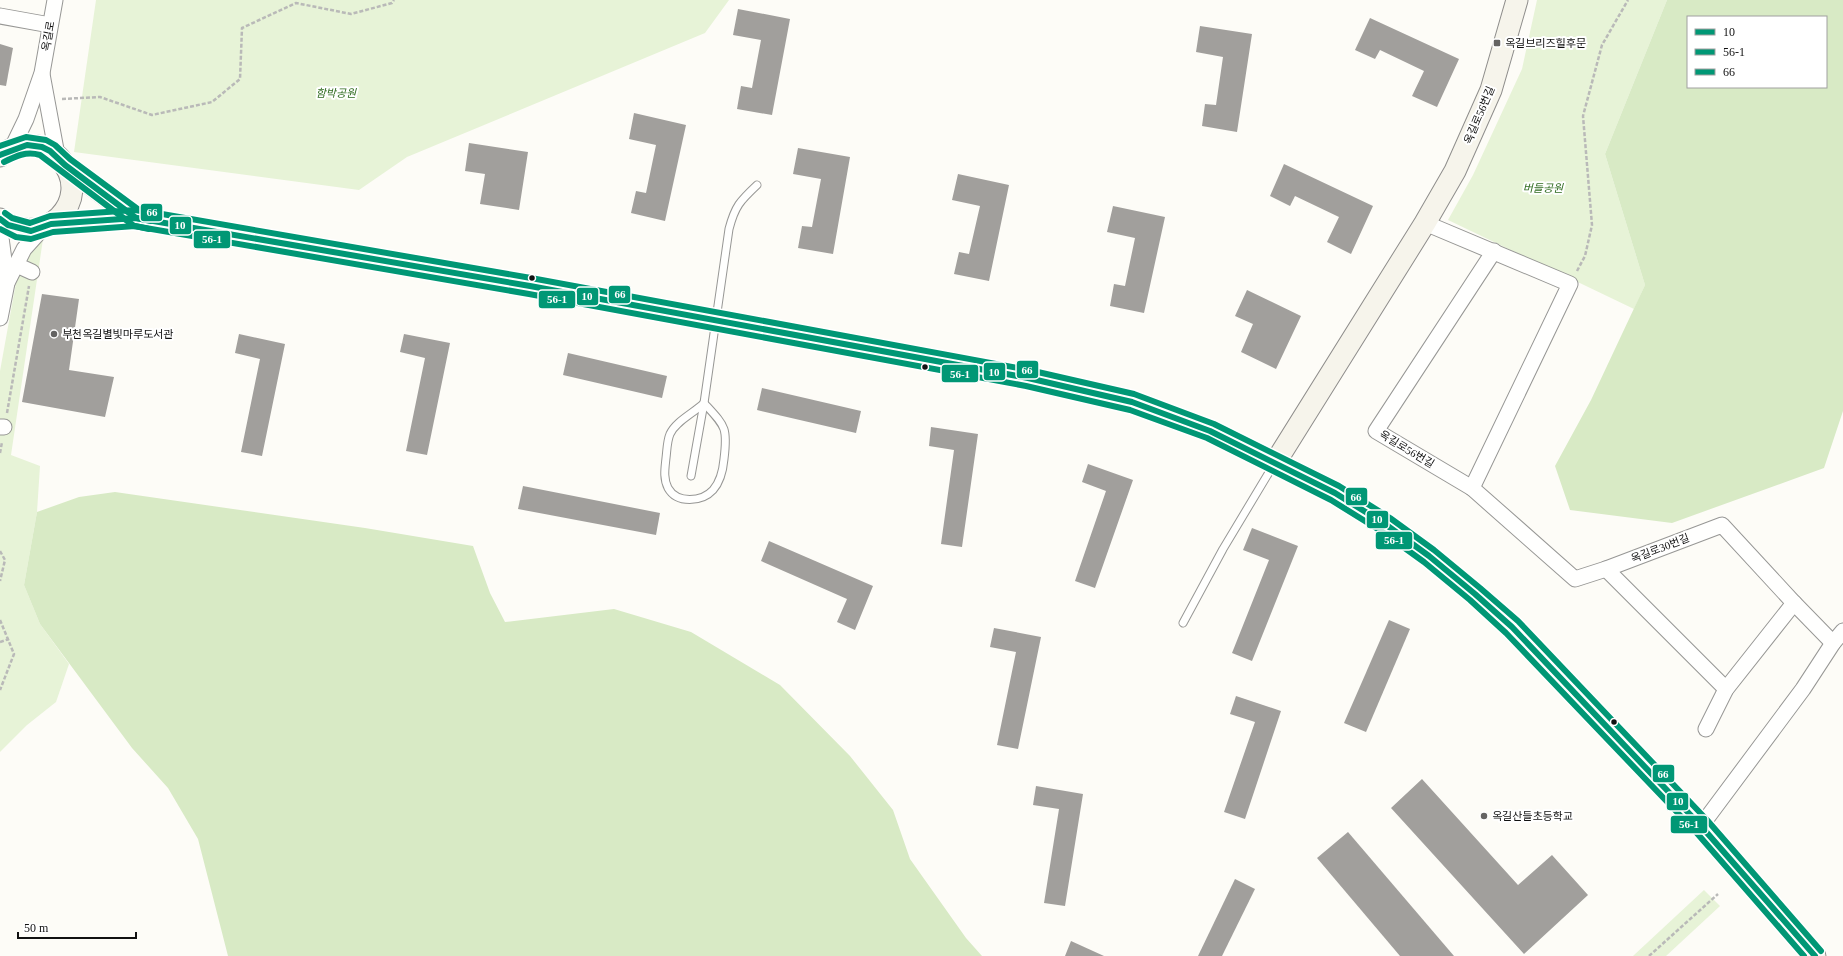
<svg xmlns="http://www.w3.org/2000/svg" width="1843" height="956" viewBox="0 0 1843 956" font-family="'Times New Roman','Noto Sans KR',serif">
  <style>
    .green { fill: #e7f3d7 }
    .forest { fill: #d8eac5; fill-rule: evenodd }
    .building { fill: #a19f9c }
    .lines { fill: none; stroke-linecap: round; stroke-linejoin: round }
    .lane-casing { stroke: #979795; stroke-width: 9 }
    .street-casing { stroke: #979795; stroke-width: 17 }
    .secondary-casing { stroke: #8e8d8b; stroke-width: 23 }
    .path { stroke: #b9b9b8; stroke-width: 2.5; stroke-dasharray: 4 2; stroke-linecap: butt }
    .lane { stroke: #fffffe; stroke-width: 7 }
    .street { stroke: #fffffe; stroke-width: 15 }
    .secondary { stroke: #f6f4eb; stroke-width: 21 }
    .bus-1-casing { stroke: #fff; stroke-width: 9 }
    .bus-2-casing { stroke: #fff; stroke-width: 9 }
    .bus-3-casing { stroke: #fff; stroke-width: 9 }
    .bus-1 { stroke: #009775; stroke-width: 6 }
    .bus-2 { stroke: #009775; stroke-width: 6 }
    .bus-3 { stroke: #009775; stroke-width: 6 }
    .poi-dot { fill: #646362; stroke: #fff; stroke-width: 1.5 }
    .bus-dot { fill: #111; stroke: #fff; stroke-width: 1.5 }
    .labels { text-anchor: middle; stroke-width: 4; stroke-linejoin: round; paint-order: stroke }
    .street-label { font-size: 11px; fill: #111; stroke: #fff }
    .poi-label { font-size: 11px; fill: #111; stroke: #fff; text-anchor: start }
    .park-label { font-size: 11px; font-style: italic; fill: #2f6b1f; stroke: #fff }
    .line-badge { stroke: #fff; stroke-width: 1.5 }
    .badge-label { font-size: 11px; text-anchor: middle; font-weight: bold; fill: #fff }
  </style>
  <rect width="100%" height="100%" fill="#fdfcf7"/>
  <g class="green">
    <path d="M96 0H729L705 33 407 157 359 190 74 152Z"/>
    <path d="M1537 0H1667L1605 154 1645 285 1634 309 1448 220 1473 175 1522 69Z"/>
    <path d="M43 239 11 455 40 466 37 512 24 585 40 624 69 664 56 702 27 725 0 752V371L17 277 26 253Z"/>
    <path d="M1704 890 1720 906 1666 956H1633Z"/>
  </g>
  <g class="forest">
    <path d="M1667 0H1843V411L1824 468 1672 523 1570 510 1555 466 1591 400 1645 285 1605 154ZM1688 17H1826V87H1688Z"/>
    <path d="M115 492 365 528 473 546 490 593 505 622 614 609 691 632 780 685 850 756 893 810 910 859 966 938 982 956H228L198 839 168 788 132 748 40 624 24 585 37 512 79 497Z"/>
  </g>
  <g class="building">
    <path d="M738 9 790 19 772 115 737 109 741 86 752 88 761 40 733 35Z"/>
    <path d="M1370 18 1459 59 1437 107 1412 96 1424 71 1380 50 1375 59 1355 50Z"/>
    <path d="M1200 26 1252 34 1237 132 1202 126 1205 104 1216 105 1223 57 1196 52Z"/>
    <path d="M0 44 13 48 6 86 0 85Z"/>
    <path d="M634 113 686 125 665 221 631 213 636 191 646 193 656 145 629 139Z"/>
    <path d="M469 143 528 152 519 210 480 204 485 174 465 171Z"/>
    <path d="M798 148 850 157 833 254 798 248 802 226 812 227 821 179 793 174Z"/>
    <path d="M1284 164 1373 206 1351 254 1327 242 1339 217 1295 196 1290 206 1270 196Z"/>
    <path d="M958 174 1009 185 989 281 954 274 959 252 969 254 980 206 952 200Z"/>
    <path d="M1113 206 1165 217 1144 313 1110 306 1114 284 1125 286 1135 238 1107 232Z"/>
    <path d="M1247 290 1301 316 1276 369 1241 352 1253 324 1235 316Z"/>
    <path d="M42 294 79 299 69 370 114 377 105 417 22 402Z"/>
    <path d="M239 334 285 344 262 456 241 452 260 359 235 353Z"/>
    <path d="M404 334 450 343 427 455 406 451 425 358 400 352Z"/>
    <path d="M568 353 667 376 662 398 563 375Z"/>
    <path d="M762 388 861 411 856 433 757 410Z"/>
    <path d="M931 427 978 434 962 547 941 544 954 450 929 446Z"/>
    <path d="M1088 464 1133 480 1095 588 1075 581 1106 491 1082 482Z"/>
    <path d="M523 486 660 513 656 535 518 509Z"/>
    <path d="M1252 528 1298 546 1252 661 1232 653 1269 560 1243 550Z"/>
    <path d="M769 541 873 586 855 630 837 622 847 599 761 561Z"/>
    <path d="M1389 620 1410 629 1366 732 1344 723Z"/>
    <path d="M994 628 1041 637 1018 749 997 745 1016 652 990 647Z"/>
    <path d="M1236 696 1281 711 1245 819 1224 812 1255 722 1230 714Z"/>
    <path d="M1422 779 1518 885 1552 855 1588 895 1524 954 1391 808Z"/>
    <path d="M1036 786 1083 794 1065 906 1044 903 1059 809 1033 805Z"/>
    <path d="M1348 832 1454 956H1400L1317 858Z"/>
    <path d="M1235 879 1255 889 1222 956H1198Z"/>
    <path d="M1071 941 1104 956H1065Z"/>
  </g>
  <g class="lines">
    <g class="lane-casing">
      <g id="lane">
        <path d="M704 403C725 426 728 427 724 459 723 470 721 481 713 490 702 502 677 504 668 488 663 478 665 468 666 458 667 450 667 441 670 434 676 421 694 413 704 403Z"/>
        <path d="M691 476 704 403 729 229C735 206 740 201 757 185"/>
        <path d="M1183 623 1223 549 1274 464"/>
      </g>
    </g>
    <g class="street-casing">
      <g id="street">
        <path d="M0 16 50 25"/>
        <path d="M42 74 57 155"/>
        <path d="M12 148 26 119 42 73 55 0"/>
        <path d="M1425 223 1570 284 1472 488"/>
        <path d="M0 230 7 283"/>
        <path d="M1494 251 1376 431 1472 488 1575 579 1606 569 1722 525 1794 603 1833 643"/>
        <path d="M21 267 32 272"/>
        <path d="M0 318 7 283 24 249 42 229"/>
        <path d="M0 427H4"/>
        <path d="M1606 569 1726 689"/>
        <path d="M1706 729 1726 689 1794 603"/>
        <path d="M1701 826 1803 689 1833 643 1843 631"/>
      </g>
    </g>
    <g class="secondary-casing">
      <g id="secondary">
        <path d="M0 156C12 147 23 144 37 146 46 147 55 153 61 160 95 200 43 252 0 219"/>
        <path d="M65 165 136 218"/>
        <path d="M51 224 136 218 530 286 1028 378 1132 402 1210 431 1335 493 1385 524 1429 556 1475 594 1512 627 1701 826 1815 956"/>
        <path d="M1275 463 1425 223 1455 171 1491 90 1517 0"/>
      </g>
    </g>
    <g class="path">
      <path d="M62 99 100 97 152 115 212 102 240 79 242 28 296 3 351 14 392 3 394 0"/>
      <path d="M1577 271 1585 256 1592 225 1583 116 1602 45 1628 0"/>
      <path d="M7 413 29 286"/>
      <path d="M0 453 2 442"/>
      <path d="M0 551 5 560 0 581"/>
      <path d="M0 620 14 654 0 690"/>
      <path d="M0 642 9 639"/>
      <path d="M1649 956 1718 894"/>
    </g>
    <use href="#lane" class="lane"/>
    <use href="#street" class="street"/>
    <use href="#secondary" class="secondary"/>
    <g class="bus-1-casing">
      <g id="bus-1">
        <path d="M0 155 27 145 42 147 50 151 65 165 136 218 530 286 1028 378 1132 402 1210 431 1335 493 1385 524 1429 556 1475 594 1512 627 1701 826 1815 956"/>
        <path d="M0 219 8 225 31 231 51 224 136 218 151 221"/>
      </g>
    </g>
    <g class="bus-2-casing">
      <g id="bus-2">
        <path d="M4 162C16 156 26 151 40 155L134 226 529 294 1026 386 1130 410 1207 438 1331 500 1381 531 1424 562 1470 600 1506 633 1695 831 1804 956"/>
        <path d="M0 229 16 237 31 239 53 232 135 226 149 229"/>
      </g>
    </g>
    <g class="bus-3-casing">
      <g id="bus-3">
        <path d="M0 146 26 137 46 140 55 145 70 159 139 210 531 278 1029 370 1134 394 1214 424 1339 486 1390 518 1434 550 1480 588 1518 621 1707 820 1821 951"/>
        <path d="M5 213 12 218 30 223 50 216 135 210 153 213"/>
      </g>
    </g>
    <use href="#bus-1" class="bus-1"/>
    <use href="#bus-2" class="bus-2"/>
    <use href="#bus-3" class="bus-3"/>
  </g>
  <g class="poi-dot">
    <rect x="1493" y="39" width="8" height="8" rx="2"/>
    <circle cx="54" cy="334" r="4"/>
    <circle cx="1484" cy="816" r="4"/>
  </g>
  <g class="bus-dot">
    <circle cx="532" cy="278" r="3.5"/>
    <circle cx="925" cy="367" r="3.5"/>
    <circle cx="1614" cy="722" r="3.5"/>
  </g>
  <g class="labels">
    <g class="street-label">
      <text transform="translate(48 36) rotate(-80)" y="4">옥길로</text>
      <text transform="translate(1479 115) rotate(-67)" y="4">옥길로56번길</text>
      <text transform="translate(1407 449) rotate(31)" y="4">옥길로56번길</text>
      <text transform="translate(1660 548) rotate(-21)" y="4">옥길로30번길</text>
    </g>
    <g class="poi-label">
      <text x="1505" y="47">옥길브리즈힐후문</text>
      <text x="62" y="338">부천옥길별빛마루도서관</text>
      <text x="1492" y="820">옥길산들초등학교</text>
    </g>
    <g class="park-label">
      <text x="336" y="97">함박공원</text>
      <text x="1543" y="192">버들공원</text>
    </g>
  </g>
  <g class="line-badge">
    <rect x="140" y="203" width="23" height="19" rx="4" fill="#009775"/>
    <rect x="169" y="216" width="23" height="19" rx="4" fill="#009775"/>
    <rect x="193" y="230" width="38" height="19" rx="4" fill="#009775"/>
    <rect x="608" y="285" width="23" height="19" rx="4" fill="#009775"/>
    <rect x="576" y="287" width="23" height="19" rx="4" fill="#009775"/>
    <rect x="538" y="290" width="38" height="19" rx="4" fill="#009775"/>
    <rect x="1016" y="360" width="23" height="19" rx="4" fill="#009775"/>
    <rect x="983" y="362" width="23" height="19" rx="4" fill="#009775"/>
    <rect x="941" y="364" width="38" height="19" rx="4" fill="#009775"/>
    <rect x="1345" y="487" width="23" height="19" rx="4" fill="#009775"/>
    <rect x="1366" y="510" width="23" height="19" rx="4" fill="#009775"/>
    <rect x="1375" y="531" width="38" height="19" rx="4" fill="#009775"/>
    <rect x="1652" y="764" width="23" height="19" rx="4" fill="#009775"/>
    <rect x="1666" y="792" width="23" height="19" rx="4" fill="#009775"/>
    <rect x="1670" y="815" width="38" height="19" rx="4" fill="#009775"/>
  </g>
  <g class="badge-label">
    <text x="152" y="216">66</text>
    <text x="180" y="229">10</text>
    <text x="212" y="243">56-1</text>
    <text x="620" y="298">66</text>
    <text x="587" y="300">10</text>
    <text x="557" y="303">56-1</text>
    <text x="1027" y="374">66</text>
    <text x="994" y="376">10</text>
    <text x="960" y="378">56-1</text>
    <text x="1356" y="501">66</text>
    <text x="1377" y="523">10</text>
    <text x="1394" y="544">56-1</text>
    <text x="1663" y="778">66</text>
    <text x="1678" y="805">10</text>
    <text x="1689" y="828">56-1</text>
  </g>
  <rect x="1687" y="16" width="140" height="72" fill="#ffffff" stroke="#a0a0a0"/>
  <rect x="1695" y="29" width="20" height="6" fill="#009775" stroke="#a0a0a0"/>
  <text x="1723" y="36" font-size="12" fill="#111111">10</text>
  <rect x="1695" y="49" width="20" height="6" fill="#009775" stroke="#a0a0a0"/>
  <text x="1723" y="56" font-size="12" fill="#111111">56-1</text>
  <rect x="1695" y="69" width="20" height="6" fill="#009775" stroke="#a0a0a0"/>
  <text x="1723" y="76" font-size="12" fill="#111111">66</text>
  <path d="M18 932v6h118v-6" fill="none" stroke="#111111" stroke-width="2"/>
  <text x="24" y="932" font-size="12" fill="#111111" stroke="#ffffff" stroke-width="3" paint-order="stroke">50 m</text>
</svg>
